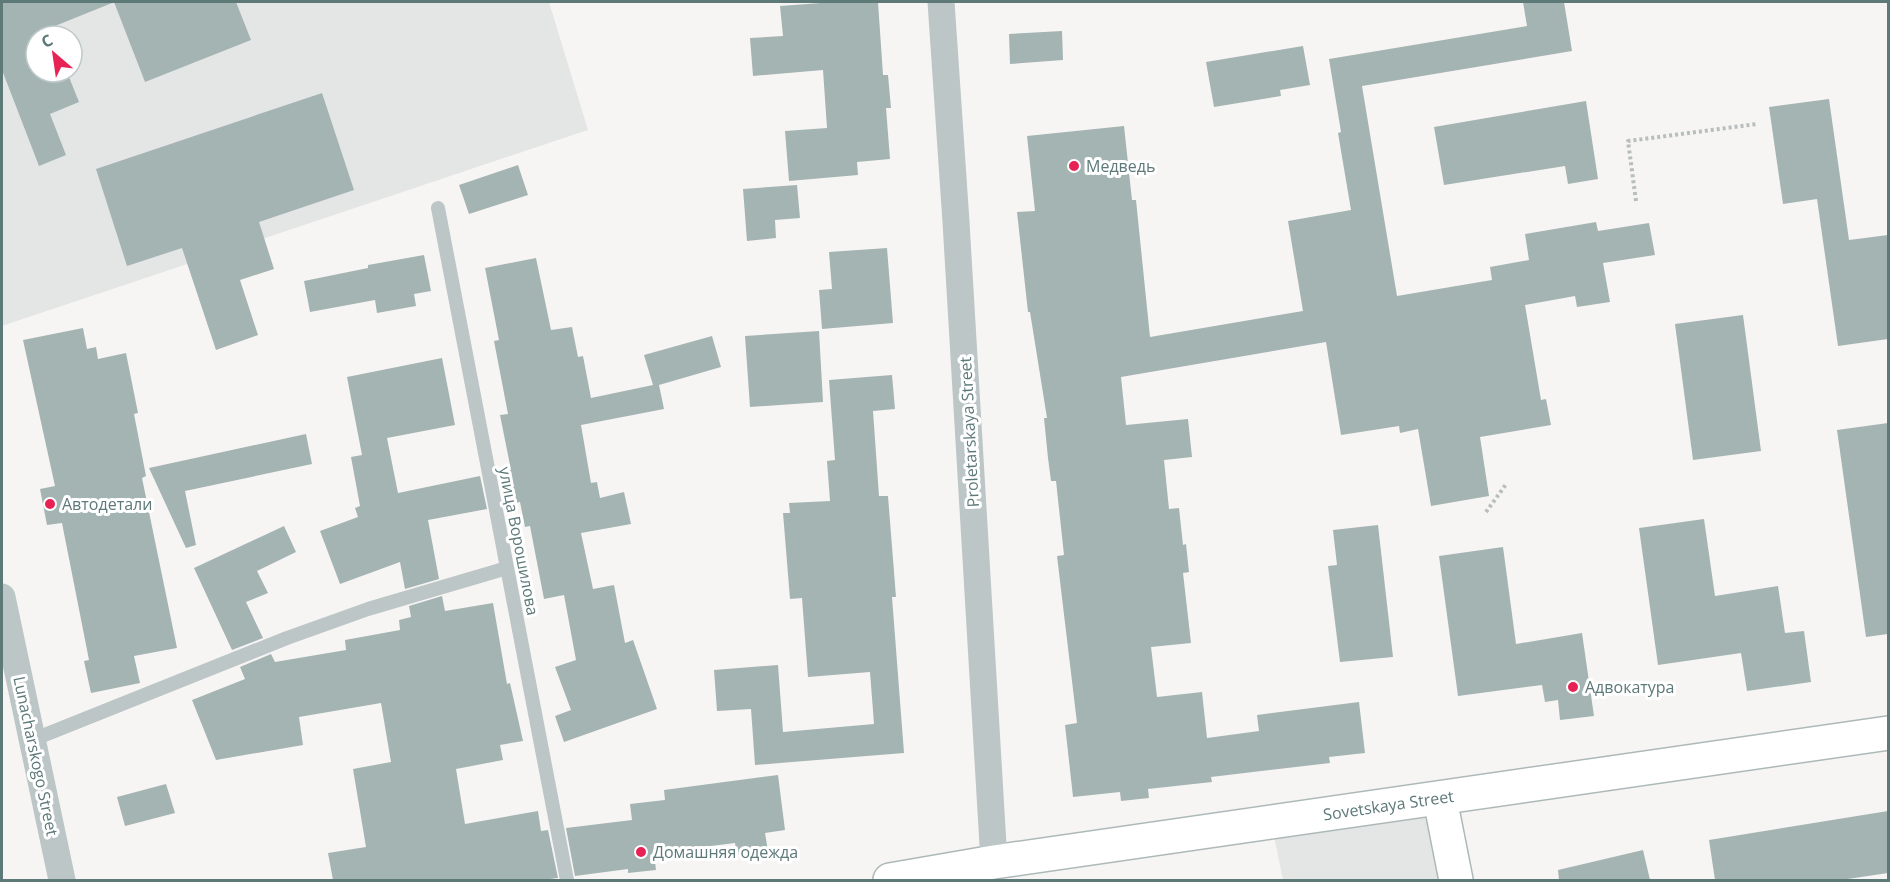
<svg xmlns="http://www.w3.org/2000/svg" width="1890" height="882" viewBox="0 0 1890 882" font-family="'Open Sans',sans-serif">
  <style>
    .built { fill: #e4e6e5; fill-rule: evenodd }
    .building { fill: #a4b4b3 }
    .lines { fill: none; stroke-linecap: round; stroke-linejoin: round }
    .secondary-casing { stroke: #adb9b9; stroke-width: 36 }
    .path { stroke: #b7bebe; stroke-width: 4; stroke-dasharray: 3 3; stroke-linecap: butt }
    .lane { stroke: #bdc6c6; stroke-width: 14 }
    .street { stroke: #bdc6c6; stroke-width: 27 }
    .secondary { stroke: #fff; stroke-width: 33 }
    .poi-dot { fill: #e72356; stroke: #fff; stroke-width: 2 }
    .labels { text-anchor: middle; stroke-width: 6; stroke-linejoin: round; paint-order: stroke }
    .poi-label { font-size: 16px; fill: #5d7978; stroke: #fff; text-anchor: start }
    .street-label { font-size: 16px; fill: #5d7978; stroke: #fff }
  </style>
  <rect width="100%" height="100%" fill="#f7f5f3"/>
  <g class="built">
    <path d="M2 2H549L588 130 2 326ZM36 36H72V72H36Z"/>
    <path d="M1428 814 1442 880H1283L1274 836Z"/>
  </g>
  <g class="building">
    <path d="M2 2H112V3L50 28 53 36H36V72H67L79 102 50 114 66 155 39 166 2 70Z"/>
    <path d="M114 2H236L251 40 145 82Z"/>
    <path d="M834 2H878L883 75H888L891 108H886L890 159 857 162 858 175 789 181 785 131 827 128 823 70 753 76 750 38 783 36 780 6Z"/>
    <path d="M1523 2H1564L1572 51 1362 86 1397 296 1492 280 1490 267 1529 260 1525 234 1596 222 1598 231 1649 223 1655 255 1603 263 1610 302 1577 307 1575 296 1525 305 1541 400 1546 399 1551 425 1480 437 1489 496 1431 506 1418 429 1400 433 1399 426 1341 435 1326 342 1121 377 1126 425 1188 419 1192 457 1164 460 1169 509 1179 508 1183 545 1186 544 1189 572 1183 573 1191 643 1151 647 1157 697 1202 692 1207 738 1259 731 1257 715 1359 702 1365 753 1329 757 1330 763 1211 777 1212 782 1148 789 1149 798 1121 801 1120 792 1073 797 1065 725 1077 723 1057 556 1064 555 1056 481H1051L1048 458 1044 418H1047L1030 312H1028L1017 212 1035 211 1027 136 1124 126 1132 200H1136L1150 337 1303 311 1288 221 1351 210 1338 133 1341 132 1329 59 1527 26Z"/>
    <path d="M1062 31 1063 60 1010 64 1009 34Z"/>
    <path d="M1303 46 1310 85 1280 90 1281 96 1214 107 1206 62Z"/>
    <path d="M322 93 354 190 259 222 274 269 240 280 258 335 216 350 182 248 127 266 96 169Z"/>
    <path d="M1829 99 1849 240 1888 235V339L1838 346 1817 199 1783 204 1769 107Z"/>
    <path d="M1586 101 1598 179 1568 184 1565 166 1444 185 1434 127Z"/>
    <path d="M518 165 528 195 469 214 459 185Z"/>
    <path d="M797 185 800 218 775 220 776 238 747 241 743 189Z"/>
    <path d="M887 248 893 323 822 329 819 290 832 289 829 252Z"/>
    <path d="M424 255 431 291 414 294 416 306 377 313 375 300 310 312 304 281 368 268V265Z"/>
    <path d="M536 258 551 330 572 327 578 357 583 356 591 398 653 385 644 355 712 336 721 367 659 385 664 409 581 425 591 483 597 482 600 498 624 492 631 524 581 533 593 589 614 585 625 643 633 640 657 709 564 742 555 716 571 710 555 667 576 660 564 595 544 599 530 526 525 527 520 502 504 505 498 473 511 470 500 415 508 414 494 341 499 340 485 268Z"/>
    <path d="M1743 315 1761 451 1693 460 1675 324Z"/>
    <path d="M83 328 87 349 96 347 98 359 126 353 138 413 134 414 146 476 142 478 177 648 134 656 140 683 91 693 84 661 89 660 62 523 47 525 40 489 55 486 23 340Z"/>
    <path d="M819 331 823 402 750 407 745 336Z"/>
    <path d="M442 358 455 425 387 438 398 493 480 476 487 509 428 520 439 579 405 589 400 562 340 584 320 531 358 517 355 508 360 506 351 457 362 455 347 377Z"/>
    <path d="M892 375 895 409 873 411 879 496H888L896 597H892L904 753 755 765 751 709 717 711 714 670 778 665 783 732 874 724 870 672 808 677 802 598 790 599 783 513H790L789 503 830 501 827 461 835 460 829 380Z"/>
    <path d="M1888 423V634L1866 637 1837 430Z"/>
    <path d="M306 434 312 464 185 491 196 545 186 548 149 468Z"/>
    <path d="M1704 519 1715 596 1778 586 1785 633 1804 631 1811 682 1747 691 1741 653 1658 665 1639 528Z"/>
    <path d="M1378 525 1393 657 1340 662 1328 566 1337 565 1333 530Z"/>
    <path d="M284 526 296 552 257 571 268 593 246 602 263 638 232 650 194 568Z"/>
    <path d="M1503 547 1516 644 1582 633 1594 716 1560 720 1558 700 1545 702 1542 685 1458 696 1439 556Z"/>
    <path d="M442 596 445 611 493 603 507 684 510 683 523 741 500 745 503 760 456 769 465 824 538 811 541 831 548 830 558 878 542 880H333L328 853 366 847 353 769 391 762 381 703 299 717 303 745 216 760 192 700 245 679 240 667 271 654 275 662 346 650 345 640 400 630 399 620 411 617 409 606Z"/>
    <path d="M778 775 785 830 765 833 768 851 737 855 735 843 654 853 656 870 628 873V869L575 876 566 828 632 820 630 804 665 800 664 790Z"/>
    <path d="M166 784 175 813 125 826 117 797Z"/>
    <path d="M1888 811V873L1841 880H1715L1709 840Z"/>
    <path d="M1643 850 1650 880H1559L1558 870Z"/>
  </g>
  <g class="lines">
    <g class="secondary-casing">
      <g id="secondary">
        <path d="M1440 799 1456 880"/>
        <path id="s1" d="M890 880 994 862 1888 733"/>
      </g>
    </g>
    <g class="path">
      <path d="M1636 201 1628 141 1757 124"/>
      <path d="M1486 512 1507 483"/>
    </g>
    <g class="lane">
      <path d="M438 208 567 880"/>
      <path d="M32 740 287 638 368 609 507 568"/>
    </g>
    <g class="street">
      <path d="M941 2 956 222 994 862"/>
      <path d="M2 597 62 880"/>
    </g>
    <use href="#secondary" class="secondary"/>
  </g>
  <g class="poi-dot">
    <circle cx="1074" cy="166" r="6"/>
    <circle cx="50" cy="504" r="6"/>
    <circle cx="1573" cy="687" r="6"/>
    <circle cx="641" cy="852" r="6"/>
  </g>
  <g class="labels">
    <g class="poi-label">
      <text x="1086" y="172">Медведь</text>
      <text x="62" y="510">Автодетали</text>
      <text x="1585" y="693">Адвокатура</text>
      <text x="653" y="858">Домашняя одежда</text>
    </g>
    <g class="street-label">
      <text transform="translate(969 432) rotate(-93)" y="6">Proletarskaya Street</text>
      <text transform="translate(519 541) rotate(79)" y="6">улица Ворошилова</text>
      <text transform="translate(36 756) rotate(78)" y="6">Lunacharskogo Street</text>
      <text dy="6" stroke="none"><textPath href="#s1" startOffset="504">Sovetskaya Street</textPath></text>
    </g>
  </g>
  <rect width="1890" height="882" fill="none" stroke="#5d7978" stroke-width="6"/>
  <g transform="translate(54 54) rotate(331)"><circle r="28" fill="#ffffff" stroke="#bec9c9" stroke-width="1.5"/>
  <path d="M0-4.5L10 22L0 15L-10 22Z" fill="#e72356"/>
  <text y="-9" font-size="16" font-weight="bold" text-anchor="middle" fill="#5d7978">С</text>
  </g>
</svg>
